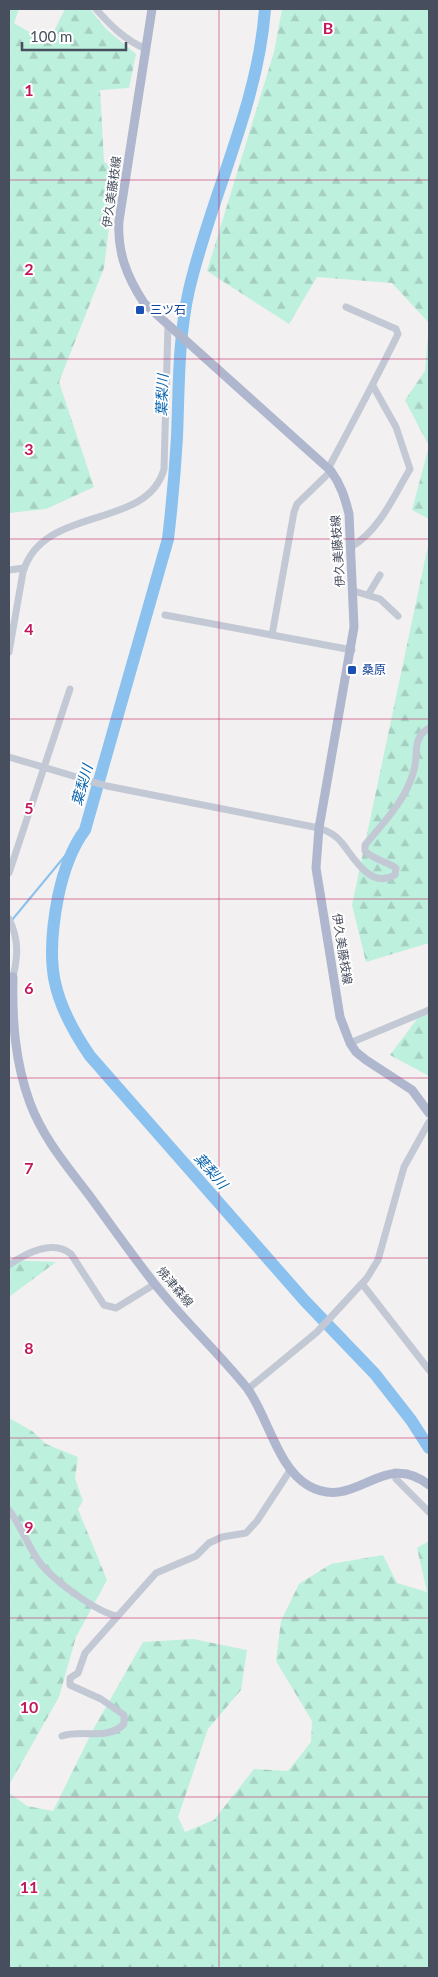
<svg xmlns="http://www.w3.org/2000/svg" width="438" height="1977" viewBox="0 0 438 1977" font-family="Lato,'Noto Sans JP',sans-serif">
  <style>
    .forest { fill: url(#forest-firs) }
    .lines { fill: none; stroke-linecap: round; stroke-linejoin: round }
    .stream { stroke: #8ac1ee; stroke-width: 2 }
    .river { stroke: #8ac1ee; stroke-width: 12 }
    .minor { stroke: #c3c8d5; stroke-width: 7 }
    .major { stroke: #afb7cf; stroke-width: 9 }
    .grid { fill: none; stroke: #c2185b; stroke-width: 1; stroke-opacity: 0.55 }
    .transit-dot { fill: #1a4fb4; stroke: #fff; stroke-width: 2 }
    .labels { text-anchor: middle; stroke-width: 4; stroke-linejoin: round; paint-order: stroke }
    .street-label { font-size: 12px; fill: #474e5e; stroke: #fff }
    .transit-label { font-size: 12px; fill: #164399; stroke: #fff; text-anchor: start }
    .water-label { font-size: 14px; font-style: italic; fill: #0964af; stroke: #fff }
    .grid-label { font-size: 16px; text-anchor: middle; font-weight: bold; fill: #c2185b; stroke: #fff; stroke-width: 4; stroke-linejoin: round; paint-order: stroke }
  </style>
  <defs>
    <pattern id="forest-firs" width="22" height="20" patternUnits="userSpaceOnUse" patternTransform="scale(1.25)"><rect width="22" height="20" fill="#bef0de"/><path d="M5 1l3.5 6h-7zM16 11l3.5 6h-7z" fill="#a5cfc1"/></pattern>
  </defs>
  <rect width="100%" height="100%" fill="#f2f0f0"/>
  <g class="forest">
    <path d="M9 9H19L14 23 48 43 65 9H90L106 29 136 54 129 88 100 90 104 162 116 169 104 268 59 382 94 487 46 509 9 513Z"/>
    <path d="M282 9H429V446L405 400 425 371 429 323 392 283 317 277 289 324 207 271 274 52Z"/>
    <path d="M429 446V519L412 510Z"/>
    <path d="M429 541V943L366 962 352 905Z"/>
    <path d="M420 1015H429V1076L390 1055Z"/>
    <path d="M9 1260 56 1262 9 1297Z"/>
    <path d="M9 1418 32 1431 46 1444 78 1457 75 1478 83 1501 78 1509 107 1580 76 1637 59 1697 9 1785Z"/>
    <path d="M429 1541V1968H9V1793L27 1806 53 1811 94 1728 143 1642 193 1639 247 1650 241 1690 208 1729 178 1817 185 1832 214 1820 254 1769 288 1771 311 1742 312 1721 276 1661 281 1621 299 1584 331 1564 383 1555 397 1583 427 1592 417 1548Z"/>
  </g>
  <g class="lines">
    <path class="stream" d="M12 920 74 845"/>
    <path class="river" d="M265 9C258 106 211 195 189 290 178 339 179 387 177 437 175 471 172 505 168 539L85 830C70 850 63 873 58 897 45 964 51 999 90 1056L305 1301 375 1374 411 1420 429 1448"/>
    <g class="minor">
      <path d="M96 9C111 26 125 40 146 49"/>
      <path d="M328 469C352 424 376 379 398 334L396 329 346 307"/>
      <path d="M351 547C379 531 394 496 410 469L396 427 373 386"/>
      <path d="M9 570 24 568"/>
      <path d="M354 591 380 599 398 616"/>
      <path d="M368 595 380 575"/>
      <path d="M165 615 352 650"/>
      <path d="M272 635 294 512 297 504 331 471"/>
      <path d="M9 652 23 572C43 504 147 531 164 469L168 324"/>
      <path d="M9 757 107 786 319 828C328 831 336 835 342 843 355 859 370 889 395 875L396 868C386 861 374 860 365 851V845C385 821 406 800 414 770 419 753 411 739 429 728"/>
      <path d="M9 873 70 689"/>
      <path d="M9 919C19 939 18 956 13 977"/>
      <path d="M350 1043 429 1010"/>
      <path d="M9 1265C26 1253 53 1239 71 1254L104 1305 116 1308 155 1284"/>
      <path d="M363 1285 429 1370"/>
      <path d="M248 1389 317 1332 367 1278 378 1260 404 1167 429 1122"/>
      <path d="M395 1472 396 1479 429 1512"/>
      <path d="M9 1510C21 1526 27 1544 38 1560 50 1578 96 1612 117 1616"/>
      <path d="M62 1736C82 1729 108 1741 124 1724V1715L101 1699 70 1685V1678L78 1673 85 1653 156 1573 196 1556 209 1543 222 1537 246 1533 257 1521 291 1469"/>
    </g>
    <g class="major">
      <path d="M152 9 119 221C117 252 127 277 144 303L331 471C341 485 345 498 349 514L354 627 319 828 316 868 340 1017 350 1043 356 1052 366 1060 412 1090 429 1113"/>
      <path d="M9 977H13C12 1021 15 1062 30 1103 43 1138 67 1166 89 1195 111 1225 132 1255 154 1283 183 1320 218 1352 247 1388 268 1416 277 1468 309 1486 356 1512 383 1448 429 1485"/>
    </g>
  </g>
  <path class="grid" d="M219 9V1968M9 180H429M9 359H429M9 539H429M9 719H429M9 899H429M9 1078H429M9 1258H429M9 1438H429M9 1618H429M9 1797H429"/>
  <g class="transit-dot">
    <rect x="135" y="305" width="10" height="10" rx="2.5"/>
    <rect x="347" y="665" width="10" height="10" rx="2.5"/>
  </g>
  <g class="labels">
    <g class="street-label">
      <text transform="translate(112 192) rotate(-82)" y="4">伊久美藤枝線</text>
      <text transform="translate(338 551) rotate(-94)" y="4">伊久美藤枝線</text>
      <text transform="translate(342 949) rotate(81)" y="4">伊久美藤枝線</text>
      <text transform="translate(175 1287) rotate(50)" y="4">焼津森線</text>
    </g>
    <g class="transit-label">
      <text x="150" y="314">三ツ石</text>
      <text x="362" y="674">桑原</text>
    </g>
    <g class="water-label">
      <text transform="translate(162 395) rotate(-88)" y="5">葉梨川</text>
      <text transform="translate(82 785) rotate(-74)" y="5">葉梨川</text>
      <text transform="translate(211 1171) rotate(49)" y="5">葉梨川</text>
    </g>
  </g>
  <g class="grid-label">
    <text x="328" y="34">B</text>
    <text x="29" y="96">1</text>
    <text x="29" y="275">2</text>
    <text x="29" y="455">3</text>
    <text x="29" y="635">4</text>
    <text x="29" y="814">5</text>
    <text x="29" y="994">6</text>
    <text x="29" y="1174">7</text>
    <text x="29" y="1354">8</text>
    <text x="29" y="1533">9</text>
    <text x="29" y="1713">10</text>
    <text x="29" y="1893">11</text>
  </g>
  <rect width="438" height="1977" fill="none" stroke="#474e5e" stroke-width="20"/>
  <path d="M22 42v8h104v-8" fill="none" stroke="#474e5e" stroke-width="2.5"/>
  <text x="30" y="42" font-size="15" fill="#474e5e" stroke="#ffffff" stroke-width="4" paint-order="stroke">100 m</text>
</svg>
